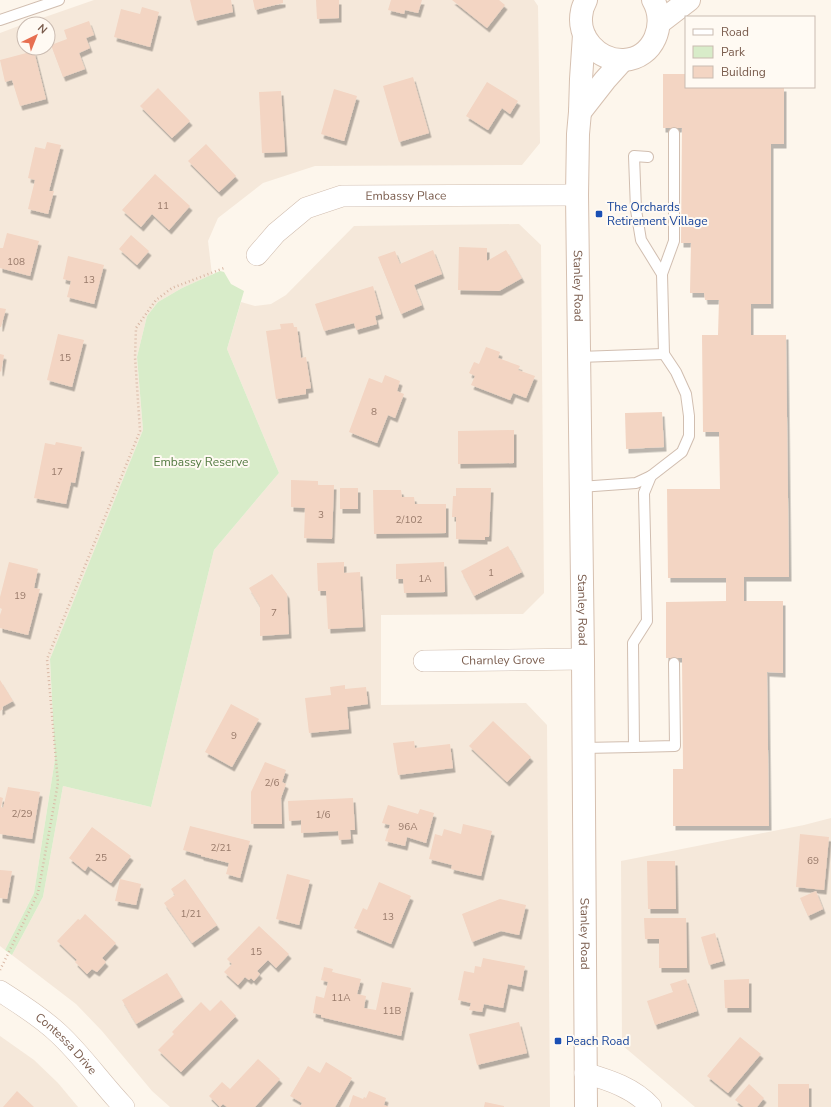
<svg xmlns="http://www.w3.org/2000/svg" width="831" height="1107" viewBox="0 0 831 1107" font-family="'Nunito Sans',sans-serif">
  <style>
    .residential { fill: #f5e8da }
    .green { fill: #d8ecc9 }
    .building { fill: #f3d5c3; filter: url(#shadow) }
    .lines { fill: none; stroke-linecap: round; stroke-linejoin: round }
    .lane-casing { stroke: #d1beb0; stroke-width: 12 }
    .street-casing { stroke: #d1beb0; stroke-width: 22 }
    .secondary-casing { stroke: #d6c0b0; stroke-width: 24 }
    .path { stroke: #d9b8a5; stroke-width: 2.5; stroke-dasharray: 1 3; stroke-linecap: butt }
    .lane { stroke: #fff; stroke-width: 10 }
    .street { stroke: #fff; stroke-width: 21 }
    .secondary { stroke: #fff; stroke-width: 22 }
    .transit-dot { fill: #1a4fb4; stroke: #fffaf3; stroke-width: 1.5 }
    .labels { text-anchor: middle; stroke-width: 4; stroke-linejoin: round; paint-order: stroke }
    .number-label { font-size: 10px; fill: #987a6a }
    .street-label { font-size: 12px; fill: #7a5c4d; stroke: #fffaf3 }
    .transit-label { font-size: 12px; fill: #164399; stroke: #fffaf3; text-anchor: start }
    .park-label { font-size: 12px; fill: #537a41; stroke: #fffaf3 }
  </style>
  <defs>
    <filter id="shadow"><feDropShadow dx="2.5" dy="4.5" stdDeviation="0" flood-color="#0004"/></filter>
  </defs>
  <rect width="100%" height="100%" fill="#fdf6ec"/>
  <g class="residential">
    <path d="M94 0H534L538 6 540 143 522 165 315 166 263 183 218 218 208 241 212 275 182 288 158 302 147 316 137 357 143 430 50 659 55 759 34 893 5 950 0 946V33L24 24V48H48V24H25Z"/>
    <path d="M519 224 541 245 544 593 523 614 381 615V705L526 703 547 725 550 1107H170L152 1091 102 1031 76 1004 12 955 43 897 63 786 151 807 214 550 279 473 227 349 241 302 255 306 271 304 286 295 354 226Z"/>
    <path d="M831 818V1107H695L622 1045 621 861 804 825Z"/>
    <path d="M0 1036 34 1060 58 1083 78 1107H0Z"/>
  </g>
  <path class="green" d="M220 271 224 272 231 284 244 291 227 349 279 473 214 550 151 807 63 786 43 897 12 955 5 950 34 893 55 759 50 659 143 430 137 357 147 316 158 302 182 288Z"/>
  <g class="building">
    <path d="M190 0H231L233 12 195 21Z"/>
    <path d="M253 0H283V3L255 10Z"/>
    <path d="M316 0H339V18L317 19Z"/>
    <path d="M391 0H422L418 13 405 10 404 14 388 10Z"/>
    <path d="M452 0H499L505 5 487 28Z"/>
    <path d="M142 7 159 12 150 47 114 37 121 9 140 14Z"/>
    <path d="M89 21 94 35 86 38 90 48 79 53 85 69 63 77 51 45 67 39 64 30Z"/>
    <path d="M34 51 46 99 20 106 12 80 5 82 0 60Z"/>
    <path d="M663 74H686V87H784V144H771V304H751V335H786L789 577H744V601H783V673L767 672 769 826H673V769H683L682 658H666V602L726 601V578H668L667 489H720L719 432H703L702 335H718L719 300H705L704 293H690L691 243H681L682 128H663Z"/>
    <path d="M413 77 429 133 399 142 383 86Z"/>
    <path d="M487 82 518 101 510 114 502 108 488 130 466 116Z"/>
    <path d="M158 88 190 121 172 138 140 106Z"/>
    <path d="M334 89 357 96 344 141 321 134Z"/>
    <path d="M281 91 285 152 262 153 259 92Z"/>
    <path d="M47 142 61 145 49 191H54L48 214 28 209 35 180 28 178 35 147 45 149Z"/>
    <path d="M206 144 236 176 219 192 188 161Z"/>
    <path d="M155 174 190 206 169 230 152 214 141 227 122 210Z"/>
    <path d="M7 233 39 241 30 276 0 268V248H3Z"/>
    <path d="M131 235 149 251 137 265 119 249Z"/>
    <path d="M459 247 487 248V261L506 250 522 278 499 291 458 290Z"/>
    <path d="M433 250 442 274 414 285 422 305 401 314 378 257 395 251 400 264Z"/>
    <path d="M68 256 104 265 94 304 67 297 71 281 63 279Z"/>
    <path d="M373 286 381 314 375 316 377 324 356 330 354 323 324 331 315 304Z"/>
    <path d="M0 308 6 309 1 327H0Z"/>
    <path d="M293 323 294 327H297L301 358 306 357 311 388 306 389V394L276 399 266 331 281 329 280 324Z"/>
    <path d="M58 334 84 340 72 387 47 380Z"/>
    <path d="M486 347 500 352 498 358 520 366 518 370 535 376 526 398 513 393 510 400 471 385 475 376 469 373 474 362 479 364Z"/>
    <path d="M0 354 4 355 1 372 0 371Z"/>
    <path d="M385 375 400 381 397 391 404 394 395 418 388 415 377 443 349 432 369 378 382 383Z"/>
    <path d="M662 412 664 447 626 449 625 413Z"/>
    <path d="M514 430V463L458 464V431Z"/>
    <path d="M56 442 82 447 75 483 71 482 66 504 34 498 45 443 55 445Z"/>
    <path d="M291 480 318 481V485H334L332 539 304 538 305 508 291 507Z"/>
    <rect x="340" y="488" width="18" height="21"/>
    <path d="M456 488H491L489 537H485V540L456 539V517H452L453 496H456Z"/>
    <path d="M373 490H401L402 497H414L415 504H446V533L374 534Z"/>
    <path d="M508 546 522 572 474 596 461 571Z"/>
    <path d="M9 562 38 569 34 588 40 589 28 635 0 628V615L2 609 0 608V597Z"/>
    <path d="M344 562V573L360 572 363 627 328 629 326 591H318L317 563Z"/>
    <path d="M444 562 445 592 404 593 403 579H396V564Z"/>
    <path d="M272 574 287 594 289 634 260 636V606L249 588Z"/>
    <path d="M0 680 13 701 2 707 3 709 0 711Z"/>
    <path d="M345 685V689L366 687 368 704 347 707 349 729 309 733 305 698 331 695 330 687Z"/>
    <path d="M231 704 259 719 232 767 205 752Z"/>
    <path d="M493 721 531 757 507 782 469 746Z"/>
    <path d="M414 741 415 748 450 744 453 768 398 775 393 743Z"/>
    <path d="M265 762 286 770 282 782 286 784 281 798 282 824H251V792Z"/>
    <path d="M8 787 40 792 32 839 0 834V797L3 798 1 807 3 808Z"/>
    <path d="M353 798 355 830H350L351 839 339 840 338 831 301 833V820L289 821 288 801Z"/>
    <path d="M388 805 418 814 420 809 434 813 426 843 407 837 405 846 385 841 390 825 382 823Z"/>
    <path d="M463 824 492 831 481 876 451 869 452 865 429 859 435 834 442 836 444 829 461 834Z"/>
    <path d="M190 826 250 841 240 878 226 874 229 863 201 856V855L183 850Z"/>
    <path d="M92 827 131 856 111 883 88 866 85 871 69 858Z"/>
    <path d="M800 834 829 837 824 890 796 887Z"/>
    <path d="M647 861H675L676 909H648Z"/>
    <path d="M0 870 12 871 7 899 0 898Z"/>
    <path d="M287 874 310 880 299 925 276 919Z"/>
    <path d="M120 879 141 884 136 905 115 901Z"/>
    <path d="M185 879 217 925 192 943 164 903 175 895 171 889Z"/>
    <path d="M379 882 411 896 391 944 354 928 363 908 367 910Z"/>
    <path d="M816 891 823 909 808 916 800 898Z"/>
    <path d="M500 899 526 905 519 935 501 931 472 942 462 914Z"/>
    <path d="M85 914 116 943 102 958 106 962 97 972 92 969 87 974 75 962 77 960 57 941 78 919 80 920Z"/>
    <path d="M644 918H686L687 968H659V939H645Z"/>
    <path d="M259 926 289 954 276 968 268 960 257 971 260 974 254 981 251 978 249 980 245 977 238 985 224 972 232 964 227 959Z"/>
    <path d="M715 933 723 961 709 965 701 937Z"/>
    <path d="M483 958 525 966 521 987 508 984 503 1008 484 1004 482 1012 469 1010 471 1003 458 1000 464 971 474 973 475 966 481 967Z"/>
    <path d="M324 967 333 969 332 972 361 979 357 994 366 996 364 1008 376 1010 382 982 411 988 401 1036 321 1017V1015L313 1013 316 996 324 998 328 982 321 980Z"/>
    <path d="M167 973 182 997 136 1024 122 1000Z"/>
    <path d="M686 979 697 1011 655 1025 647 1001 673 992 670 984Z"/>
    <path d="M749 979V1008H725L724 980Z"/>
    <path d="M221 1000 236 1016 181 1072 158 1050 174 1034 172 1032 201 1002 210 1011Z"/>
    <path d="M519 1022 527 1053 477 1065 469 1034Z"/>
    <path d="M740 1037 761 1054 728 1093 707 1076Z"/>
    <path d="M258 1059 280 1079 255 1107H227L223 1104 220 1107 209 1096 222 1082 230 1089Z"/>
    <path d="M326 1062 352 1078 335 1107H300L302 1103 290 1096 308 1066 320 1073Z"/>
    <path d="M749 1084 764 1098 757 1107H744L735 1100Z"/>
    <rect x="778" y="1084" width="31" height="23"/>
    <path d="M17 1091 34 1107H3Z"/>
    <path d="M369 1091 386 1098 384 1105 389 1107H349L353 1095 363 1099 364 1097 366 1098Z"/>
    <path d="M485 1102 504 1106V1107H484Z"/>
  </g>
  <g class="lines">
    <g class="lane-casing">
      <g id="lane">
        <path d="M0 20 59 0"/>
        <path d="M648 157 634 156 636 210 641 240 662 274"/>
        <path d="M579 357 664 354"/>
        <path d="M580 487 636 483 651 476"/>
        <path d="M634 747 675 746 674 663"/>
        <path d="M583 748 634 747 633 643 647 621 644 493 651 476 682 452 689 436V416L686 394 676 372 664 354 662 274 674 241V133"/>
      </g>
    </g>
    <g class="street-casing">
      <g id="street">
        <path id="s1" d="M257 255 276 233 306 208 342 196 577 195"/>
        <path id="s2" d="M424 661 583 659"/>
        <path id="s3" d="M0 991C20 1004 40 1016 58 1033 82 1055 101 1083 124 1107"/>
        <path d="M585 1073C609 1080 634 1088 651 1107"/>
      </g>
    </g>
    <g class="secondary-casing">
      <g id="secondary">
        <path d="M586 0C585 3 582 8 582 11 576 37 598 61 624 60 654 58 667 24 653 0"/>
        <path d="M659 23 689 0"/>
        <path id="s4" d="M584 35 581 79 580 112 578 134 577 195 583 659 586 1107"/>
        <path d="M580 112 605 80 623 60"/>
      </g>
    </g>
    <path class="path" d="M0 970 38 893 58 783 47 659 140 431 135 357 136 328 156 300 172 288 224 268"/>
    <use href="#lane" class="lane"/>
    <use href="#street" class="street"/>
    <use href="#secondary" class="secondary"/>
  </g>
  <g class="transit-dot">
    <rect x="595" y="210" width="8" height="8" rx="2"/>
    <rect x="554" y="1037" width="8" height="8" rx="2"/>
  </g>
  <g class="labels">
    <g class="number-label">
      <text x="163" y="209">11</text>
      <text x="16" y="265">108</text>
      <text x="89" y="283">13</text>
      <text x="65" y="361">15</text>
      <text x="374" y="415">8</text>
      <text x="57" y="475">17</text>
      <text x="321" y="518">3</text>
      <text x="409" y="523">2/102</text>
      <text x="491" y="576">1</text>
      <text x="425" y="582">1A</text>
      <text x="20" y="599">19</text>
      <text x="274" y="616">7</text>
      <text x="234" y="739">9</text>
      <text x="272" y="786">2/6</text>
      <text x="22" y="817">2/29</text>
      <text x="323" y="818">1/6</text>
      <text x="408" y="830">96A</text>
      <text x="221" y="851">2/21</text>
      <text x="101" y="861">25</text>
      <text x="813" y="864">69</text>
      <text x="191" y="917">1/21</text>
      <text x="388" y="920">13</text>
      <text x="256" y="955">15</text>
      <text x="341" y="1001">11A</text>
      <text x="392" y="1014">11B</text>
    </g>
    <g class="street-label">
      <text dy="4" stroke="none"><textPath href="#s1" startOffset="170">Embassy Place</textPath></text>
      <text dy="4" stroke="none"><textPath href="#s4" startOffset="251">Stanley Road</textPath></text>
      <text dy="4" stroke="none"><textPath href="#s4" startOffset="575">Stanley Road</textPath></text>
      <text dy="4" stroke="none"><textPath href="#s2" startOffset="79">Charnley Grove</textPath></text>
      <text dy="4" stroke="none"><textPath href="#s4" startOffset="899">Stanley Road</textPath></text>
      <text dy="4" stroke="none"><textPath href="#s3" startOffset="85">Contessa Drive</textPath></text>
    </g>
    <g class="transit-label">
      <text x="607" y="211">The Orchards<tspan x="607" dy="14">Retirement Village</tspan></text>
      <text x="566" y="1045">Peach Road</text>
    </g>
    <g class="park-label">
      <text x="201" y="466">Embassy Reserve</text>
    </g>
  </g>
  <rect x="685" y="16" width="130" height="72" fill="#fffaf3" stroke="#cabbb1"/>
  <rect x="693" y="29" width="20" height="6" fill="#ffffff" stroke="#cabbb1"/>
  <text x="721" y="36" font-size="12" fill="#7a5c4d">Road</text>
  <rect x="693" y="46" width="20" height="12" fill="#d8ecc9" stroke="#cabbb1"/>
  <text x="721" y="56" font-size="12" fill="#7a5c4d">Park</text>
  <rect x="693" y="66" width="20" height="12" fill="#f3d5c3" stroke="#cabbb1"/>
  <text x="721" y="76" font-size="12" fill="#7a5c4d">Building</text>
  <g transform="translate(36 36) rotate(43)"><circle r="19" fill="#fffaf3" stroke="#cabbb1"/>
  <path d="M0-3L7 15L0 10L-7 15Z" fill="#e76f51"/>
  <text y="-6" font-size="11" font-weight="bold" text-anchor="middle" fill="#7a5c4d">N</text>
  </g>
</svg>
